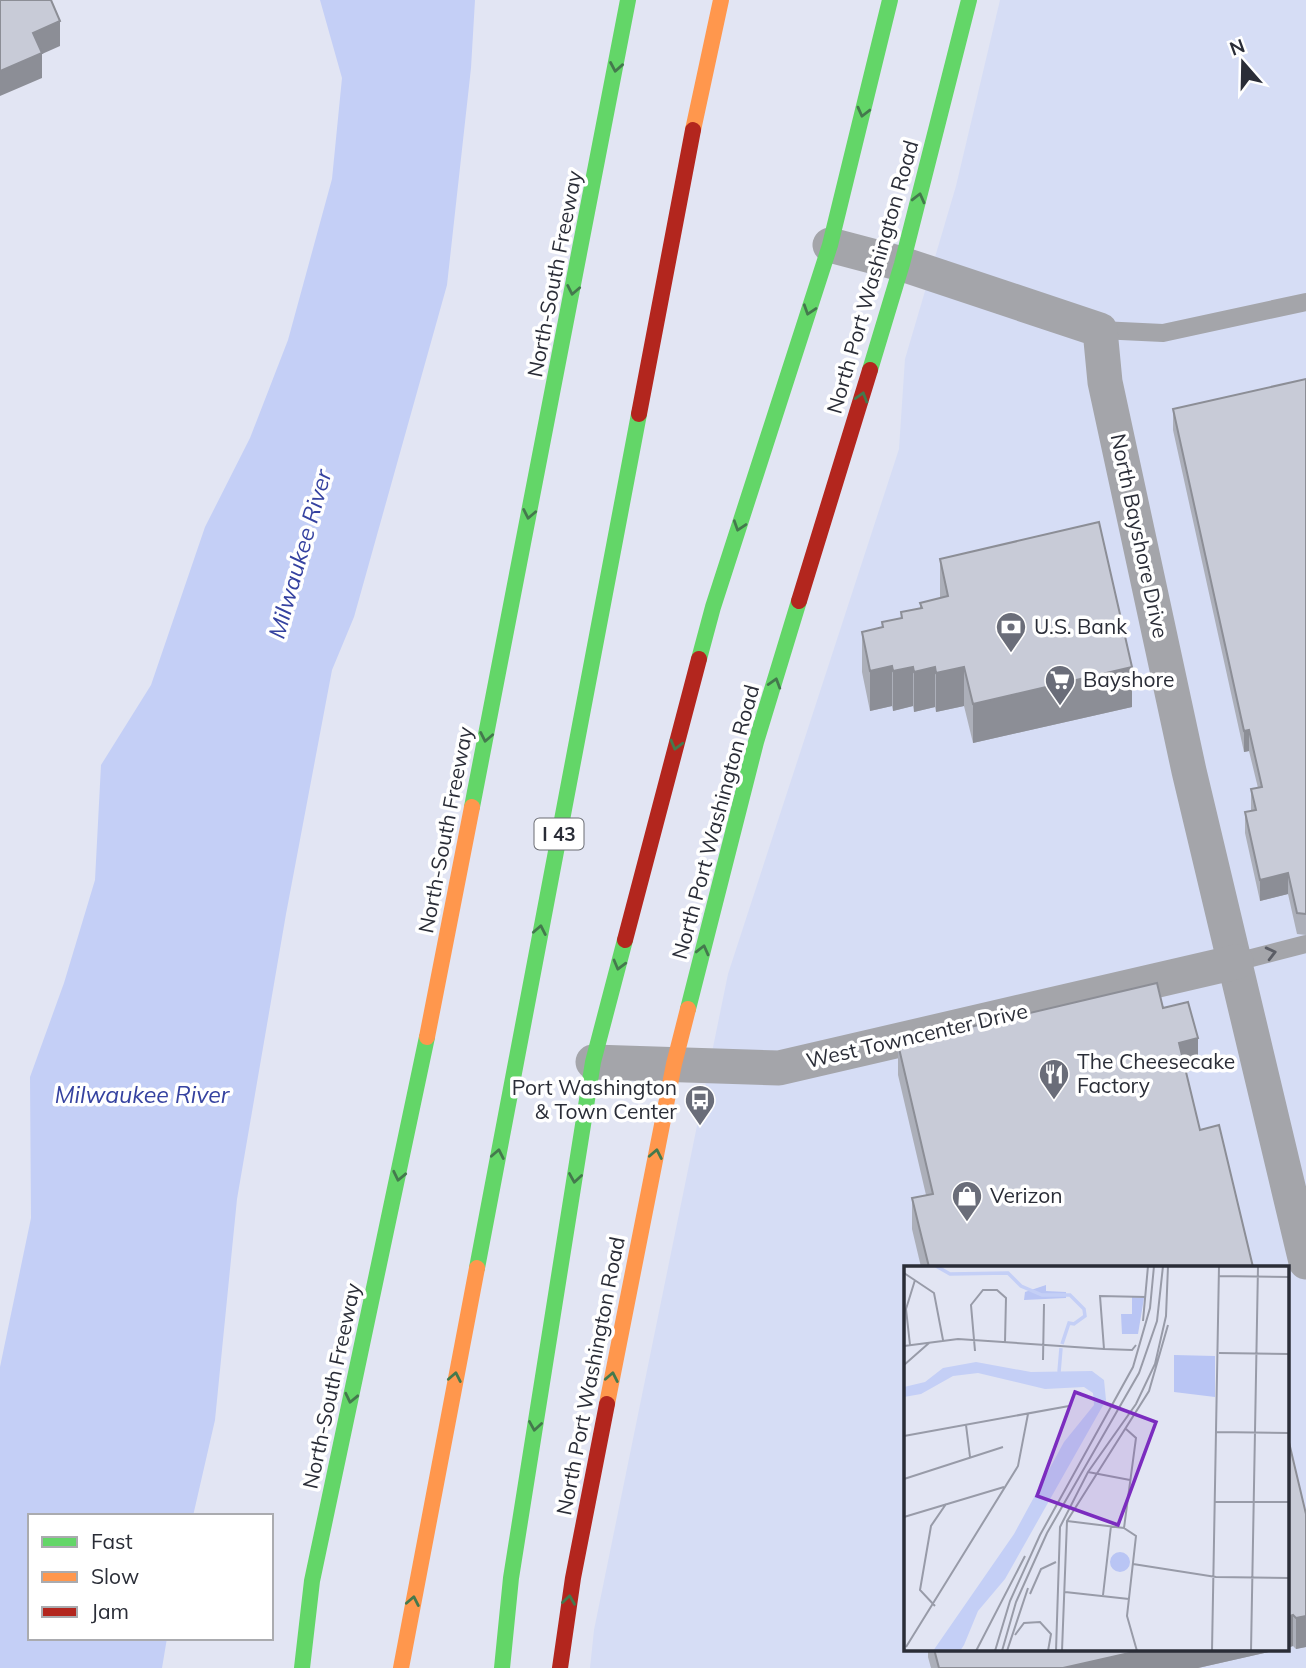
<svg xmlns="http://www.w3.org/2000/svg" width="1306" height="1668" viewBox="0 0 1306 1668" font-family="Mulish,sans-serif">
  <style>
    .built { fill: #d6ddf5; fill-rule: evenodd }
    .water { fill: #c4cff6 }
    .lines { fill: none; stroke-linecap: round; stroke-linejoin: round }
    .lane { stroke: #a4a5aa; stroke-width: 18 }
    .street { stroke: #a4a5aa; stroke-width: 35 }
    .fast { stroke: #63d668; stroke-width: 16 }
    .slow { stroke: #ff974d; stroke-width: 16 }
    .jam { stroke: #b3261e; stroke-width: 16 }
    .wall { fill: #acafb9 }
    .shaded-wall { fill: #8c8e96 }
    .building { fill: #c8cbd7; stroke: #8c8e96; stroke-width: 2 }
    .oneway { stroke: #44794d }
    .oneway2 { stroke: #5b5d65 }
    .labels { text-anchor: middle; stroke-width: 7; stroke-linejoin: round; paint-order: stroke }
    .shield { fill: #fff; stroke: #6a6c73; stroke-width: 2 }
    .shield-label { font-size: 19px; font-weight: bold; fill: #2a2d37 }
    .street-label { font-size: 21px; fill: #2a2d37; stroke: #fff }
    .poi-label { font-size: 21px; fill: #2a2d37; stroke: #fff; text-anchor: start }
    .water-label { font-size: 23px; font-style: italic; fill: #3542a0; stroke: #fff }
    .inset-river { fill: none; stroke: #c4cff6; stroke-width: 3.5 }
    .inset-road { fill: none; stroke: #989ba8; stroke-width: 2 }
    .view { fill: #7b2cbf; fill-opacity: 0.15; stroke: #7b2cbf; stroke-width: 3.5 }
    .inset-edge { fill: none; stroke: #2a2d37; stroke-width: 3.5 }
  </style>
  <rect width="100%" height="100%" fill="#e2e5f3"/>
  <path class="built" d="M1000 0H1306V1668H590L594 1630 728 974 899 449 905 359 956 186ZM905 1267H1287V1649H905Z"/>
  <path class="water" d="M320 0H475L471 68 447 285 354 617 332 670 286 914 237 1199 215 1420 193 1516H30V1638H167L162 1668H0V1367L31 1218 30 1077 64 983 95 880 101 765 151 685 205 527 250 438 288 340 332 179 342 78Z"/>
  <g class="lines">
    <g class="lane">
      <path d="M1100 330 1163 333 1306 302"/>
      <path d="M1236 962 1306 944"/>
    </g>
    <g class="street">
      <path d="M830 245 902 264 1100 330 1105 382 1189 771 1306 1262"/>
      <path d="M593 1062 779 1068 1236 962"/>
    </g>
    <g class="fast">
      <path d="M870 370 902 264 969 0"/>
      <path d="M699 659 713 607 830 245 890 0"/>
      <path d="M472 807 628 0"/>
      <path d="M688 1009 756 742 799 601"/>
      <path d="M477 1268 639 414"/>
      <path d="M302 1668 312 1581 427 1037"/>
      <path d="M502 1668 511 1578 593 1062 625 940"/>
    </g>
    <g class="slow">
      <path d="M693 130 721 0"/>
      <path d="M427 1037 472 807"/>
      <path d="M607 1404 674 1064 688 1009"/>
      <path d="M401 1668 477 1268"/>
    </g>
    <g class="jam">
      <path d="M639 414 693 130"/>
      <path d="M799 601 870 370"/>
      <path d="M625 940 699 659"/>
      <path d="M560 1668 573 1578 607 1404"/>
    </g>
  </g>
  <g class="wall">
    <path d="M1306 379V935L1297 934 1288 894 1260 901 1245 833V812L1251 811V789L1258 788 1249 751 1244 752 1173 430V409Z"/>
    <path d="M940 559 1132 707 973 743 964 706 936 712 935 707 914 712 913 706 893 711 892 706 870 711 862 672V632L882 627V622L901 618V612L920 608V603L940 598Z"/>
    <path d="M1163 1008 1198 1069 1186 1072 1200 1130 1253 1267H921L912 1229V1198L926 1195 898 1075V1044Z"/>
    <path d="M1287 1434 1306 1514V1647L1296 1649 1293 1646 1287 1648Z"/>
    <path d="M928 1649H1282L1198 1668H931L928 1657Z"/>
  </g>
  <g class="shaded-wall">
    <path d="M60 21V46L42 54V78L0 96V71L33 33Z"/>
    <path d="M892 666V706L870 711V671Z"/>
    <path d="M913 667V706L893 711V671Z"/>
    <path d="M935 667V707L914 712V672Z"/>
    <path d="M964 667V706L936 712V673Z"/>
    <path d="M1132 667V707L973 743V704Z"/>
    <path d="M1249 730V751L1244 752V731Z"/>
    <path d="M1288 873V894L1260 901V880Z"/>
    <path d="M1198 1038V1069L1179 1074V1043Z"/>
    <path d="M1293 1615V1646L1287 1648V1617Z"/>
    <path d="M1306 1616V1647L1296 1649V1618Z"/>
    <path d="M1147 1649H1282L1198 1668H1063Z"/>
  </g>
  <g class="building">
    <path d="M0 0H51L60 21 33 33 42 53 0 71Z"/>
    <path d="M1306 379V914L1297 913 1288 873 1260 880 1245 812 1256 810 1251 789 1262 787 1249 730 1244 731 1173 409Z"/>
    <path d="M1099 522 1132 667 973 704 964 667 936 673 935 667 914 672 913 667 893 671 892 666 870 671 862 632 883 627 882 622 902 618 901 612 922 608 920 603 948 596 940 559Z"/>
    <path d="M1157 983 1163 1008 1188 1002 1198 1038 1179 1043 1200 1130 1219 1125 1253 1267H929L912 1198 933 1194 898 1044Z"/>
    <path d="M1287 1434 1306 1514V1616L1296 1618 1293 1615 1287 1617Z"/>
    <path d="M934 1649H1147L1063 1668H939Z"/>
  </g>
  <defs><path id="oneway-chevron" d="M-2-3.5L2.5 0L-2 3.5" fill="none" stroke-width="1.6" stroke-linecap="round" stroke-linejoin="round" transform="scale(1.75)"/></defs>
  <g class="oneway">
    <use href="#oneway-chevron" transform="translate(616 67) rotate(100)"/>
    <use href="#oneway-chevron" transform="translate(863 112) rotate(104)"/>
    <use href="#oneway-chevron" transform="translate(919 198) rotate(-76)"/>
    <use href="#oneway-chevron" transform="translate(573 290) rotate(101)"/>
    <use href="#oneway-chevron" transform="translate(809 310) rotate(108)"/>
    <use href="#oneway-chevron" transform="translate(862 397) rotate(-73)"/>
    <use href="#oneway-chevron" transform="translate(529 514) rotate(101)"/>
    <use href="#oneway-chevron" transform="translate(739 526) rotate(108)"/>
    <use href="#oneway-chevron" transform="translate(775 683) rotate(-73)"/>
    <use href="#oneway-chevron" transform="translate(486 737) rotate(101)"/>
    <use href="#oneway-chevron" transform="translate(676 745) rotate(105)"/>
    <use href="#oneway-chevron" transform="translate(540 930) rotate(-79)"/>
    <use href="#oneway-chevron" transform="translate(703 950) rotate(-76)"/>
    <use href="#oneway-chevron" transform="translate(619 965) rotate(105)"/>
    <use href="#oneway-chevron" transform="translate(498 1154) rotate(-79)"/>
    <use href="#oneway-chevron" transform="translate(656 1154) rotate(-79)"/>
    <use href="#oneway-chevron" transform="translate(399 1176) rotate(102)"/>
    <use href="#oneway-chevron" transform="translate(575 1178) rotate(99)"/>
    <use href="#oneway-chevron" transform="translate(455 1377) rotate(-79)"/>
    <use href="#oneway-chevron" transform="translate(612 1377) rotate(-79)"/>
    <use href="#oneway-chevron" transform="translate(351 1398) rotate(102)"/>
    <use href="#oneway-chevron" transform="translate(535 1426) rotate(99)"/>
    <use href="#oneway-chevron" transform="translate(569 1600) rotate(-82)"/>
    <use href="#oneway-chevron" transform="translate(413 1601) rotate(-79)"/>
  </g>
  <use class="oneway2" href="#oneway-chevron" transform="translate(1271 953) rotate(-14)"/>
  <defs>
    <g id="bank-pin" transform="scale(1.575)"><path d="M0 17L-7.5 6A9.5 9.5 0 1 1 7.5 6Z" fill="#6a6d79" stroke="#fff"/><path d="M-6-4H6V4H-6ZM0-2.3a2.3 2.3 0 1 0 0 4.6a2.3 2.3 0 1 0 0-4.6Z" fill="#fff"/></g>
    <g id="supermarket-pin" transform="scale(1.575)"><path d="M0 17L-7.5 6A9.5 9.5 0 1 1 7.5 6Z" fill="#6a6d79" stroke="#fff"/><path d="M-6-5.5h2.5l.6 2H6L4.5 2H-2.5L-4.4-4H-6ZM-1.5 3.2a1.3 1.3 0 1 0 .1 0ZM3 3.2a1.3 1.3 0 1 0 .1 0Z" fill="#fff"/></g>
    <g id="restaurant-pin" transform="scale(1.575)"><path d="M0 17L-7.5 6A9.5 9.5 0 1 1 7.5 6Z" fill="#6a6d79" stroke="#fff"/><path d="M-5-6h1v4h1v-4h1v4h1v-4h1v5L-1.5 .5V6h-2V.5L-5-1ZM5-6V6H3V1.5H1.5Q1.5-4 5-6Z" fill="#fff"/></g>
    <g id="bus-pin" transform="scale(1.575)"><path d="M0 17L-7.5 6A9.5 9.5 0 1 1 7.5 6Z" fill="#6a6d79" stroke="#fff"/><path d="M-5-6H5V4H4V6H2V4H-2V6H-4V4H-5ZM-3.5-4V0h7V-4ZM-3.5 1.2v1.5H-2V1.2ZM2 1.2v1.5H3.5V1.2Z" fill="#fff"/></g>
    <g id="shop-pin" transform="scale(1.575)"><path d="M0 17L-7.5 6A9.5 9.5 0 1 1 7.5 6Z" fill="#6a6d79" stroke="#fff"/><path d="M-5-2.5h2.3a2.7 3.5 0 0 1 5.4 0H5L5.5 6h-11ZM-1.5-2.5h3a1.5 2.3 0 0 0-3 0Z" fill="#fff"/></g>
  </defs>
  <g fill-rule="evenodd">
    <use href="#bank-pin" x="1011" y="627"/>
    <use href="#supermarket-pin" x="1060" y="680"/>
    <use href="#restaurant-pin" x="1054" y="1074"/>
    <use href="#bus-pin" x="700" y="1100"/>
    <use href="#shop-pin" x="967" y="1196"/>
  </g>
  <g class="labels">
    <rect class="shield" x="534.5" y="818.5" width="49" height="31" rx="5"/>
    <g class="shield-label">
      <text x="559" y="841">I 43</text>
    </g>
    <g class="street-label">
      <text transform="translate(555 274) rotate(-79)" y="7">North-South Freeway</text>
      <text transform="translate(873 277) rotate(-74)" y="7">North Port Washington Road</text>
      <text transform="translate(1139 536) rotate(78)" y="7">North Bayshore Drive</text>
      <text transform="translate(716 822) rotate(-75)" y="7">North Port Washington Road</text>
      <text transform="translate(446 830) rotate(-79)" y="7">North-South Freeway</text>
      <text transform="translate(917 1036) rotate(-13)" y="7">West Towncenter Drive</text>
      <text transform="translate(591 1376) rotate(-79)" y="7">North Port Washington Road</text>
      <text transform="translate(332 1386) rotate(-78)" y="7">North-South Freeway</text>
    </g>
    <g class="poi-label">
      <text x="1034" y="634">U.S. Bank</text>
      <text x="1083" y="687">Bayshore</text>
      <text x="1077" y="1069">The Cheesecake<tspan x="1077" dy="24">Factory</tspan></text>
      <text x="677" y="1095" text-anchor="end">Port Washington<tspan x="677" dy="24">&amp; Town Center</tspan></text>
      <text x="990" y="1203">Verizon</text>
    </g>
    <g class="water-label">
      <text transform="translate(300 554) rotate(-74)" y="8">Milwaukee River</text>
      <text x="142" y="1103">Milwaukee River</text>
    </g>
  </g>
  <g transform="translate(904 1266)">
    <rect width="385" height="385" fill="#e2e5f3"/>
    <path d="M142 19V25L162 26V32L120 34 121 26ZM228 31 240 32 234 68H218L217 48H228ZM270 89 311 90V131L270 126ZM206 296a10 10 0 1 1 20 0a10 10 0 1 1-20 0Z" fill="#b9c5f4"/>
    <path d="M72 96 127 106 188 105 200 114 202 134 101 313 74 345 60 379 56 385H29L110 268 160 176 190 139 189 127 180 121 141 123 74 107 49 110 17 128 0 131V121L21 116 39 102Z" fill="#c4cff6"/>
    <path class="inset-river" d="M32 0 46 8 104 7 117 20 138 29H166L180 43 181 50 170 58 165 57 158 78M155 106 157 82"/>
    <path class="inset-road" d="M0 7 30 27 39 74M315 10 385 11M239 55 244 0M6 79 2 43 11 14M0 80 54 73 200 83 228 84 232 79M200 83 196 30 242 31M71 85 67 39 79 24H93L102 32 101 76M315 87 385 88M139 94 140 38M0 99 25 77M62 159 66 191M222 163 232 172 220 262 232 270 223 350 233 385M312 166 385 167M0 170 165 140M184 206 226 214M0 213 99 181M311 236H385M0 251 100 221M163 255 220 262M229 298 312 311 385 312M161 326 225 333M126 328 137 303 152 296M199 329 207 260M31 340 16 324 27 260 42 238M111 369 120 357 136 356 147 368 144 385M2 381 114 200 124 148M72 385 121 290M91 385 106 335 136 269 229 101 246 42 250 0M98 385 112 336 143 267 235 107 253 55 259 0M103 385 124 322M152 385 156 261 184 206 232 138 251 98 262 50 264 0M158 385 163 255 245 125 264 59M308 385 315 0M347 385 354 0"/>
    <path class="view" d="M171 126 252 156 214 259 133 230Z"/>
    <rect width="385" height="385" class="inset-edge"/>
  </g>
  <rect x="28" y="1514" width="245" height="126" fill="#ffffff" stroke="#aaabaf" stroke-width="2"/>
  <rect x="42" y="1537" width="35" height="10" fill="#63d668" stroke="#aaabaf" stroke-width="2"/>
  <text x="91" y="1549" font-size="21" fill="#2a2d37">Fast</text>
  <rect x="42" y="1572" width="35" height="10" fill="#ff974d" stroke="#aaabaf" stroke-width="2"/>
  <text x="91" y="1584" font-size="21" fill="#2a2d37">Slow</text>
  <rect x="42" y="1607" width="35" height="10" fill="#b3261e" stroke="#aaabaf" stroke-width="2"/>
  <text x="91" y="1619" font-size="21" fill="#2a2d37">Jam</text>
  <g transform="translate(1243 63) rotate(340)" stroke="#ffffff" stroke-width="5" paint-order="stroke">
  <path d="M0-5L12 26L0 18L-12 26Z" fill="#2a2d37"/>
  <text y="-10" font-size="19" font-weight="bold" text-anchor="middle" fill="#2a2d37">N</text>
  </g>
</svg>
